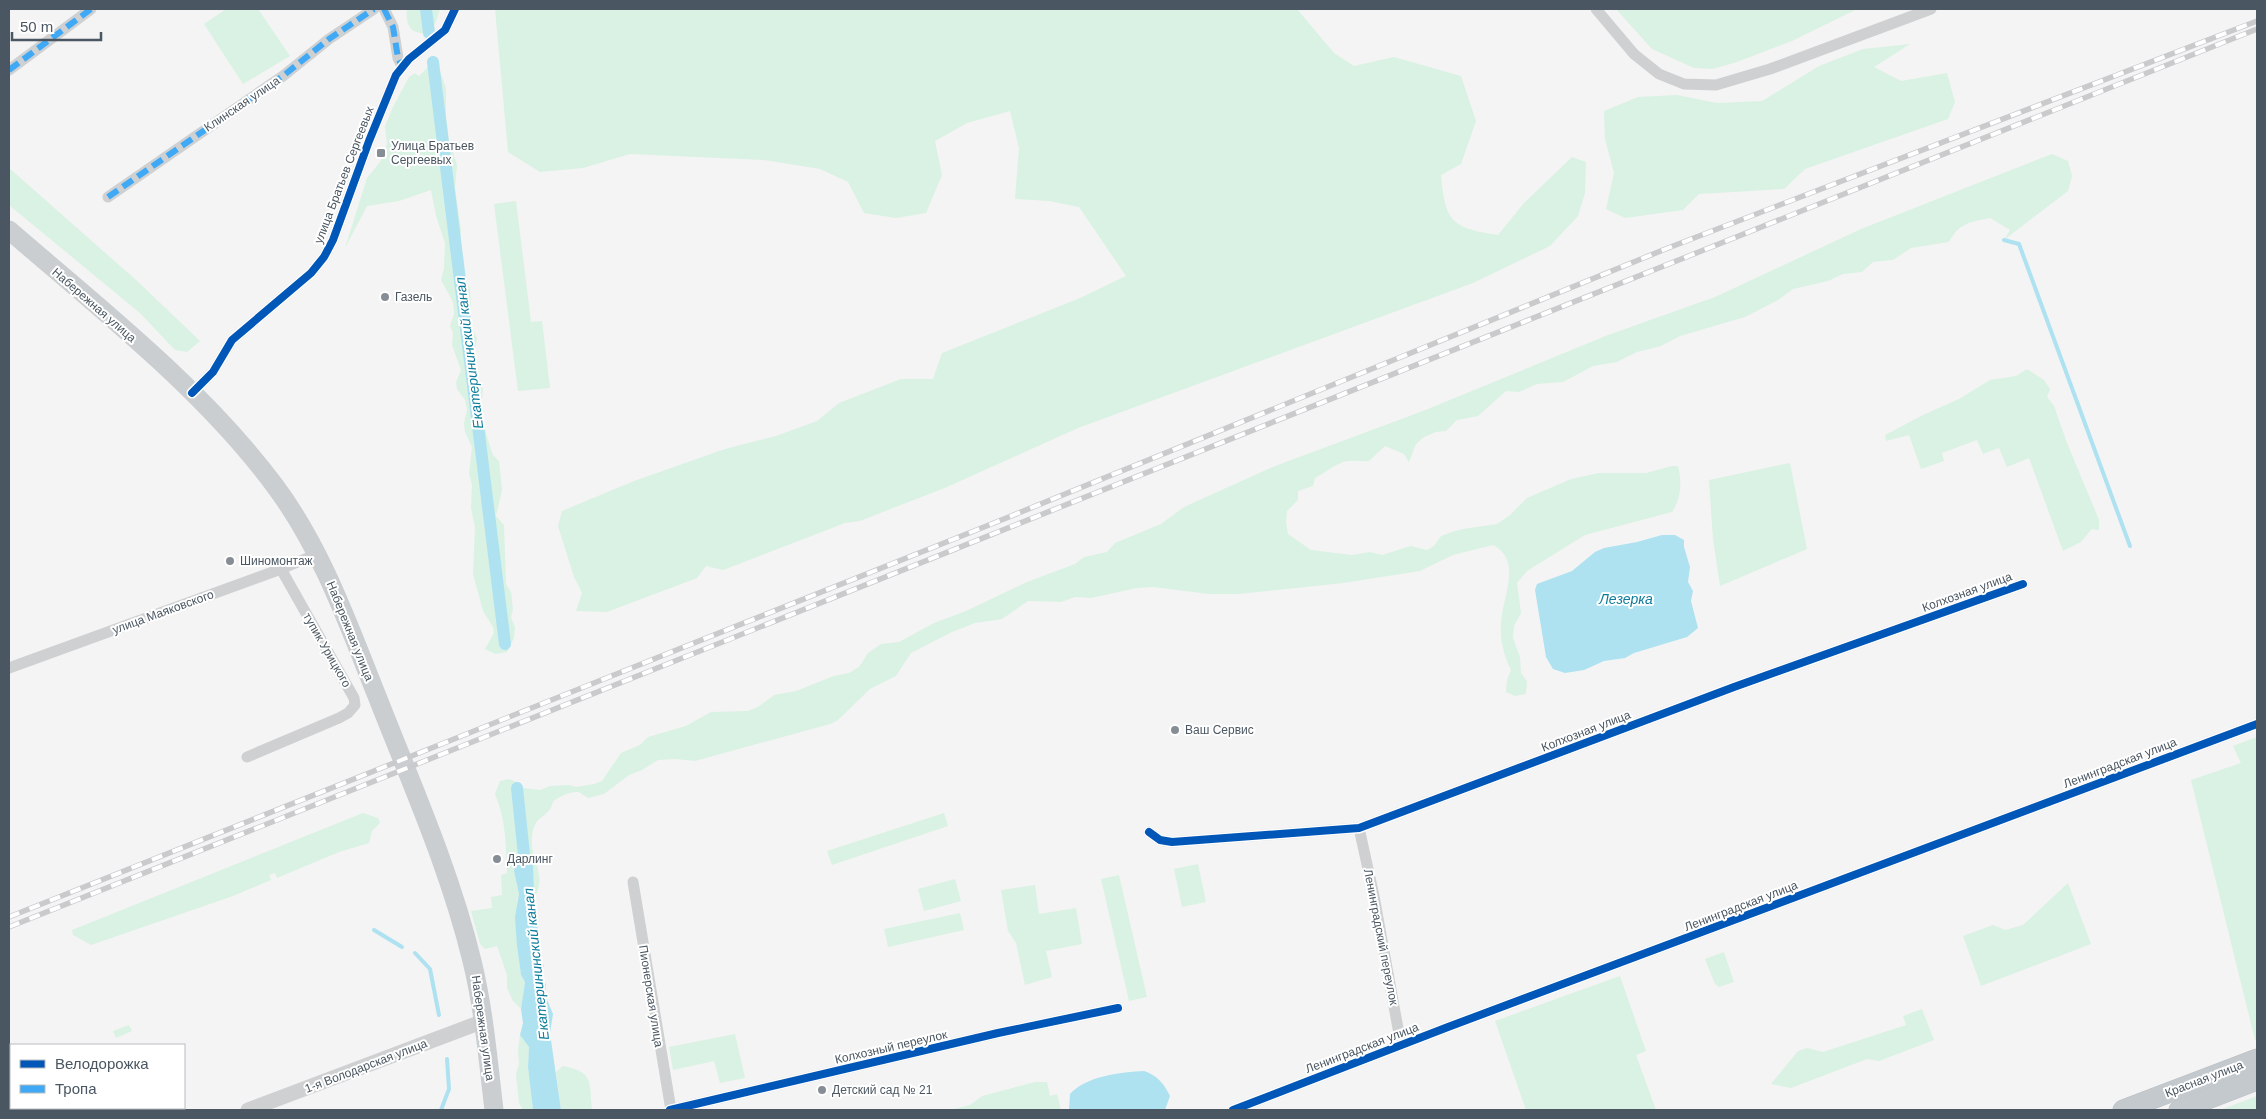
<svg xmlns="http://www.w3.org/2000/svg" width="2266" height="1119" viewBox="0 0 2266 1119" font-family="Helvetica,sans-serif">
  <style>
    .green { fill: #d9f2e3 }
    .water { fill: #aee2f0 }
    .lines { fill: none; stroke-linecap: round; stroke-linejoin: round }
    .stream { stroke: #aee2f0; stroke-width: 4 }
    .canal { stroke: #aee2f0; stroke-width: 12 }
    .trunk-casing { stroke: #b9bec3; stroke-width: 21 }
    .minor { stroke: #ced0d2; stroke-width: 11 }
    .tertiary { stroke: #ced0d2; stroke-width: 15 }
    .primary { stroke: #caced1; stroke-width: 19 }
    .trunk { stroke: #c4c9cd; stroke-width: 20 }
    .rail-casing { stroke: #c9cacc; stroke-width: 5.5 }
    .rail { stroke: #fff; stroke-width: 4; stroke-dasharray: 11; stroke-linecap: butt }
    .quiet { stroke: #3fa9f5; stroke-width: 6; stroke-dasharray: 12 6; stroke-linecap: butt }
    .cycleway-casing { stroke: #fff; stroke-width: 11 }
    .cycleway { stroke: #0057b8; stroke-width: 8 }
    .poi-dot { fill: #868d94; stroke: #fff; stroke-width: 2 }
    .labels { text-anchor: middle; stroke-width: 4; stroke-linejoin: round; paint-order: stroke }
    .street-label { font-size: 12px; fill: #4a5661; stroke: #fff }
    .poi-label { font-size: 12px; fill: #4a5661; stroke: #fff; text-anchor: start }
    .water-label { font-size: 14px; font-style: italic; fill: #0c7c9b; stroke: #fff }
  </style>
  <rect width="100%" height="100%" fill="#f4f4f4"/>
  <g class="green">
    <path d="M226 9H258L290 56 243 84 204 24Z"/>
    <path d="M407 9H440L436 22 429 33C411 35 405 26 407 9Z"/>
    <path d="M495 9H1297L1334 53 1354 66 1394 57 1461 76 1476 121 1461 164 1441 175C1445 222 1452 228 1498 235L1524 203 1572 157 1586 162 1585 193 1578 216 1550 246 1473 283 1078 428 947 487 860 521 845 523 723 570 706 566 697 578 607 612 576 611 582 593 574 577 558 526 562 511 634 481 725 449 776 436 817 421 839 403 901 379H933L942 353 1080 298 1126 276 1079 207 1049 201 1015 199 1019 148 1010 111 967 123 935 141 942 175 926 213 896 218 864 213 848 182 820 169 764 160 630 154 583 168 540 172 508 152Z"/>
    <path d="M1616 9H1857L1792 41 1734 63 1712 69 1694 68 1652 49Z"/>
    <path d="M1910 44 1874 67 1901 81 1947 73 1955 102 1948 119 1805 169 1784 189 1699 194 1683 210 1625 218 1606 209 1614 173 1605 139 1604 111 1638 97 1677 95 1717 103 1762 101 1819 66 1863 49Z"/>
    <path d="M433 62 437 63 446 88V117L449 140 457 165 455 188 461 230 460 247 464 275 470 289 471 304 469 322 477 338 473 360 475 373 483 388 481 411 487 437 493 455 499 461 502 490 496 516 504 525 506 584 511 592 513 609 511 618 515 627 514 638 507 652 495 654 485 649 494 633 493 627 483 611 473 574 475 527 471 508 472 485 469 474 472 447 465 432 464 423 467 410 465 400 457 389 456 382 461 370 452 345 453 333 450 326 454 314 453 302 441 280 444 268 445 243 436 216 431 190 399 201 367 206 345 248 367 178 380 162 387 144 385 126 393 107 409 77 415 73 419 76Z"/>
    <path d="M2052 154 2068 161 2072 176 2068 191 2004 240 2010 230 1990 218C1970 222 1959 223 1949 242L1911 248 1893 260 1873 262 1862 272 1843 274 1828 281 1793 289 1778 300 1745 317 1680 336 1661 346 1637 352 1617 362 1593 366 1563 382 1537 384 1519 392 1506 391 1478 416 1457 420 1446 431 1436 432 1424 437 1416 444 1409 462 1404 454 1385 446 1369 461C1362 462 1355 460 1348 461 1340 461 1323 474 1315 478L1313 486 1298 491V500L1287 511 1286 522 1288 534 1311 550 1352 555 1370 552 1382 555 1411 546 1427 550 1434 546 1441 536 1452 532 1463 529 1497 524 1510 515 1527 498 1571 479 1599 473H1646L1672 466H1678C1682 481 1681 500 1672 512L1585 535 1527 571 1517 583 1521 613 1514 626 1513 638 1520 657 1521 673 1527 681 1526 694 1515 696 1506 692 1507 680 1511 670C1504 656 1500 641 1501 625 1501 599 1524 561 1493 545L1453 555 1420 571 1343 583 1239 594H1209L1153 587 1137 588 1091 598 1075 597 1061 602 1028 601 1002 619 975 623 952 632 911 653 896 676 870 689 838 720 830 724 695 761 675 759 658 760 642 770 629 775 604 794 588 798C585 796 581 793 578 792 571 791 557 797 553 802 552 804 552 807 550 809 542 820 534 817 532 837 529 863 551 875 531 903L534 894 514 871 519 894 517 903V946L521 975 525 982 521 1009 513 1001 507 988V975L497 946 485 949 480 944 471 911 492 908 491 897 502 895 501 875 507 873C506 845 506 820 495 794L500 781 509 779 516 782 524 788 540 790 550 786 569 785 576 787 594 784 602 781 621 753 640 745 648 737 686 726 711 712 748 711 758 707 774 695 796 691 834 676 849 673 859 667 868 653 881 644 899 642 934 623 966 611 1027 582 1075 564 1084 557 1107 552 1115 543 1161 524 1184 507 1275 466 1423 411 1608 335 1715 297 1861 229Z"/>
    <path d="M9 168 136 280 200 341 187 352 175 350 140 313 9 205Z"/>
    <path d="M516 201 531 322 542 321 550 388 518 391 494 204Z"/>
    <path d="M2027 369 2044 380 2050 389 2047 397 2054 406 2067 443 2099 520V530L2092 529 2081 542 2063 551 2029 458 2007 467 1999 448 1983 454 1977 440 1942 453 1944 461 1921 469 1909 435 1886 441 1885 435 1923 415 1959 399 1990 380 2016 376Z"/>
    <path d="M1790 463 1807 549 1720 586 1713 539 1709 480Z"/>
    <path d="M2257 737V1039L2255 1040 2191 780 2241 763 2233 746Z"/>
    <path d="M363 813 378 818 380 823 372 831 369 843 339 852 277 878 275 873 269 875 271 880 233 896 91 945 73 935 72 930Z"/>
    <path d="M944 813 948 826 832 865 827 851Z"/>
    <path d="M1198 864 1206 902 1182 907 1174 869Z"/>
    <path d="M1119 875 1147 997 1129 1001 1101 879Z"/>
    <path d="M955 879 961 901 924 911 918 889Z"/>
    <path d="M2068 883 2091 944 1981 986 1963 936 1993 925 2005 930 2023 925Z"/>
    <path d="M1035 885 1039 914 1076 908 1082 944 1046 951 1052 977 1025 985 1016 943 1008 931 1001 890Z"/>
    <path d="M960 913 964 930 888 947 884 929Z"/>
    <path d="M1724 952 1734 982 1719 987 1715 984 1705 959Z"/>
    <path d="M1620 976 1646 1051 1636 1055 1656 1110H1526L1495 1021Z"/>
    <path d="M1922 1009 1934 1040 1879 1061 1867 1059 1791 1088 1771 1084 1798 1051 1807 1048 1823 1052 1906 1025 1903 1016Z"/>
    <path d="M129 1025 132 1031 116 1038 113 1031Z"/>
    <path d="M735 1034 745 1078 720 1083 714 1061 673 1070 669 1047Z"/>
    <path d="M520 1035 529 1047 528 1067 533 1110H523L519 1103 516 1074 519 1064 518 1051Z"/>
    <path d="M563 1066C595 1072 589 1083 592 1110H561L556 1072Z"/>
    <path d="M1035 1082H1047L1050 1096 1057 1094 1061 1110 954 1109 970 1105 982 1096Z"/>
    <path d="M2257 1096V1110H2220Z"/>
  </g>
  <g class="water">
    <path d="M1662 535H1675L1684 540V547L1690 567 1688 582 1693 591 1691 601 1698 628 1687 637 1634 653 1625 658 1604 661 1584 670 1565 673 1553 669 1546 657 1535 590 1537 584 1572 571 1595 552 1604 548 1637 542Z"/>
    <path d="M521 859 528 861 533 866 534 894 529 908V924L532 932V951L544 965 541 974 546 985 545 995 553 1014 550 1033 561 1110H533L528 1067 529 1047 520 1035 523 1023 521 1009 525 982 521 975 517 946 515 917 519 894 514 871 516 864Z"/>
    <path d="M1144 1071C1157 1075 1164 1084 1170 1096L1165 1110H1069L1070 1094C1086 1076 1121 1072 1144 1071Z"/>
  </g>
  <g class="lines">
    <g class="stream">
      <path d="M2004 240 2019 244 2130 546"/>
      <path d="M374 930 402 947"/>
      <path d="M415 953 430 969 439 1015"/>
      <path d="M441 1110 449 1089 447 1059"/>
    </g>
    <g class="canal">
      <path d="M426 9 429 33"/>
      <path d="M433 62 505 644"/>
      <path d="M517 788 536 969"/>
    </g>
    <g class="trunk-casing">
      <g id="trunk">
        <path d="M2123 1110 2257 1059"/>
        <path d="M2179 1110 2257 1080"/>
      </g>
    </g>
    <g class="minor">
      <path d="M384 9 393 27 398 58 402 66"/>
      <path d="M1596 9 1634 54 1659 74 1684 84 1716 85 1770 69 1931 9"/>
      <path d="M9 70 91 9"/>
      <path d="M108 197 283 76 329 39 374 9"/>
      <path d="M192 393 213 372 232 340 311 273 324 257 333 240 369 141 396 75 409 59 445 30 455 9"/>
      <path d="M9 668 281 569 317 554"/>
      <path d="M247 757 339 718 348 713 355 705 354 698 281 569"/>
      <path d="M1359 828 1374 896 1401 1045"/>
      <path d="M1149 832 1160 840 1172 842 1359 828 1734 687 2023 584"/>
      <path d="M633 882 671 1110"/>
      <path d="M670 1110 998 1033 1118 1008"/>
      <path d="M1233 1110 1448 1027 2257 724"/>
    </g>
    <path class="tertiary" d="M248 1110 484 1021"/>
    <path class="primary" d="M9 230C99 308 204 390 275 486 322 549 348 624 377 696 411 783 450 870 472 961 484 1010 488 1060 494 1110"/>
    <use href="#trunk" class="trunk"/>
    <g class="rail-casing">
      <g id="rail">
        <path d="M9 917 994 523 1668 248 2257 21"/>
        <path d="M9 927 2257 29"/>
      </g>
    </g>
    <use href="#rail" class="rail"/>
    <g class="quiet">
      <path d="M384 9 393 27 398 58 402 66"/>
      <path d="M9 70 91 9"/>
      <path d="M108 197 283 76 329 39 374 9"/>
    </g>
    <g class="cycleway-casing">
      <g id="cycleway">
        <path d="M192 393 213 372 232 340 311 273 324 257 333 240 369 141 396 75 409 59 445 30 455 9"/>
        <path d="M1149 832 1160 840 1172 842 1359 828 1734 687 2023 584"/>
        <path d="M670 1110 998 1033 1118 1008"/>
        <path d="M1233 1110 1448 1027 2257 724"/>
      </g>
    </g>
    <use href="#cycleway" class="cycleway"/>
  </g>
  <g class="poi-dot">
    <rect x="376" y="148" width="10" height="10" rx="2.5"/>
    <circle cx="385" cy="297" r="5"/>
    <circle cx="230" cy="561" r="5"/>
    <circle cx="1175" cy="730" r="5"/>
    <circle cx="497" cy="859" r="5"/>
    <circle cx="822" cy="1090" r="5"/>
  </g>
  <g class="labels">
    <g class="street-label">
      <text transform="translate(242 104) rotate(-34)" y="4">Клинская улица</text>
      <text transform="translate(344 175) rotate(-69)" y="4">улица Братьев Сергеевых</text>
      <text transform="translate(94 305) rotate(41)" y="4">Набережная улица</text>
      <text transform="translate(1967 592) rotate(-20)" y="4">Колхозная улица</text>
      <text transform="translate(163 612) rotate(-20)" y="4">улица Маяковского</text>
      <text transform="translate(350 631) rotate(68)" y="4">Набережная улица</text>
      <text transform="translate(327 650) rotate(60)" y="4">тупик Урицкого</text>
      <text transform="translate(1586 731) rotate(-21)" y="4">Колхозная улица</text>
      <text transform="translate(2120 763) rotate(-21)" y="4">Ленинградская улица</text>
      <text transform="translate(1741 906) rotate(-21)" y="4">Ленинградская улица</text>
      <text transform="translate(1381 937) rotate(79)" y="4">Ленинградский переулок</text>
      <text transform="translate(651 996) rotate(81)" y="4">Пионерская улица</text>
      <text transform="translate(483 1028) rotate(82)" y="4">Набережная улица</text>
      <text transform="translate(891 1047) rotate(-13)" y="4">Колхозный переулок</text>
      <text transform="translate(1362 1048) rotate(-21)" y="4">Ленинградская улица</text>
      <text transform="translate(366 1066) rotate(-21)" y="4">1-я Володарская улица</text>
      <text transform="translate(2204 1079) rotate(-21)" y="4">Красная улица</text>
    </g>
    <g class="poi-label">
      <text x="391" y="150">Улица Братьев<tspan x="391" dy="14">Сергеевых</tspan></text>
      <text x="395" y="301">Газель</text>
      <text x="240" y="565">Шиномонтаж</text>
      <text x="1185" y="734">Ваш Сервис</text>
      <text x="507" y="863">Дарлинг</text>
      <text x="832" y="1094">Детский сад № 21</text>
    </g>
    <g class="water-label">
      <text transform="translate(469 353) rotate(-97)" y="5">Екатерининский канал</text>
      <text x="1626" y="604">Лезерка</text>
      <text transform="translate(536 964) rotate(-96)" y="5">Екатерининский канал</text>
    </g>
  </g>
  <rect width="2266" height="1119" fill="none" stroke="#4a5661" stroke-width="20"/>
  <rect x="10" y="1044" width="175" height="65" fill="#ffffff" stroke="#b7bbc0"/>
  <rect x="20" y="1060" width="25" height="8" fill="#0057b8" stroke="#b7bbc0"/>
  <text x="55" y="1069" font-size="15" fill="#4a5661">Велодорожка</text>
  <rect x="20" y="1085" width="25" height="8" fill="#3fa9f5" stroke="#b7bbc0"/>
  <text x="55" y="1094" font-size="15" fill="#4a5661">Тропа</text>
  <path d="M12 32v8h89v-8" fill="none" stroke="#4a5661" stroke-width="2.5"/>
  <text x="20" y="32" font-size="15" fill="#4a5661" stroke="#ffffff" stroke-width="4" paint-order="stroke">50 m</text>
</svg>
